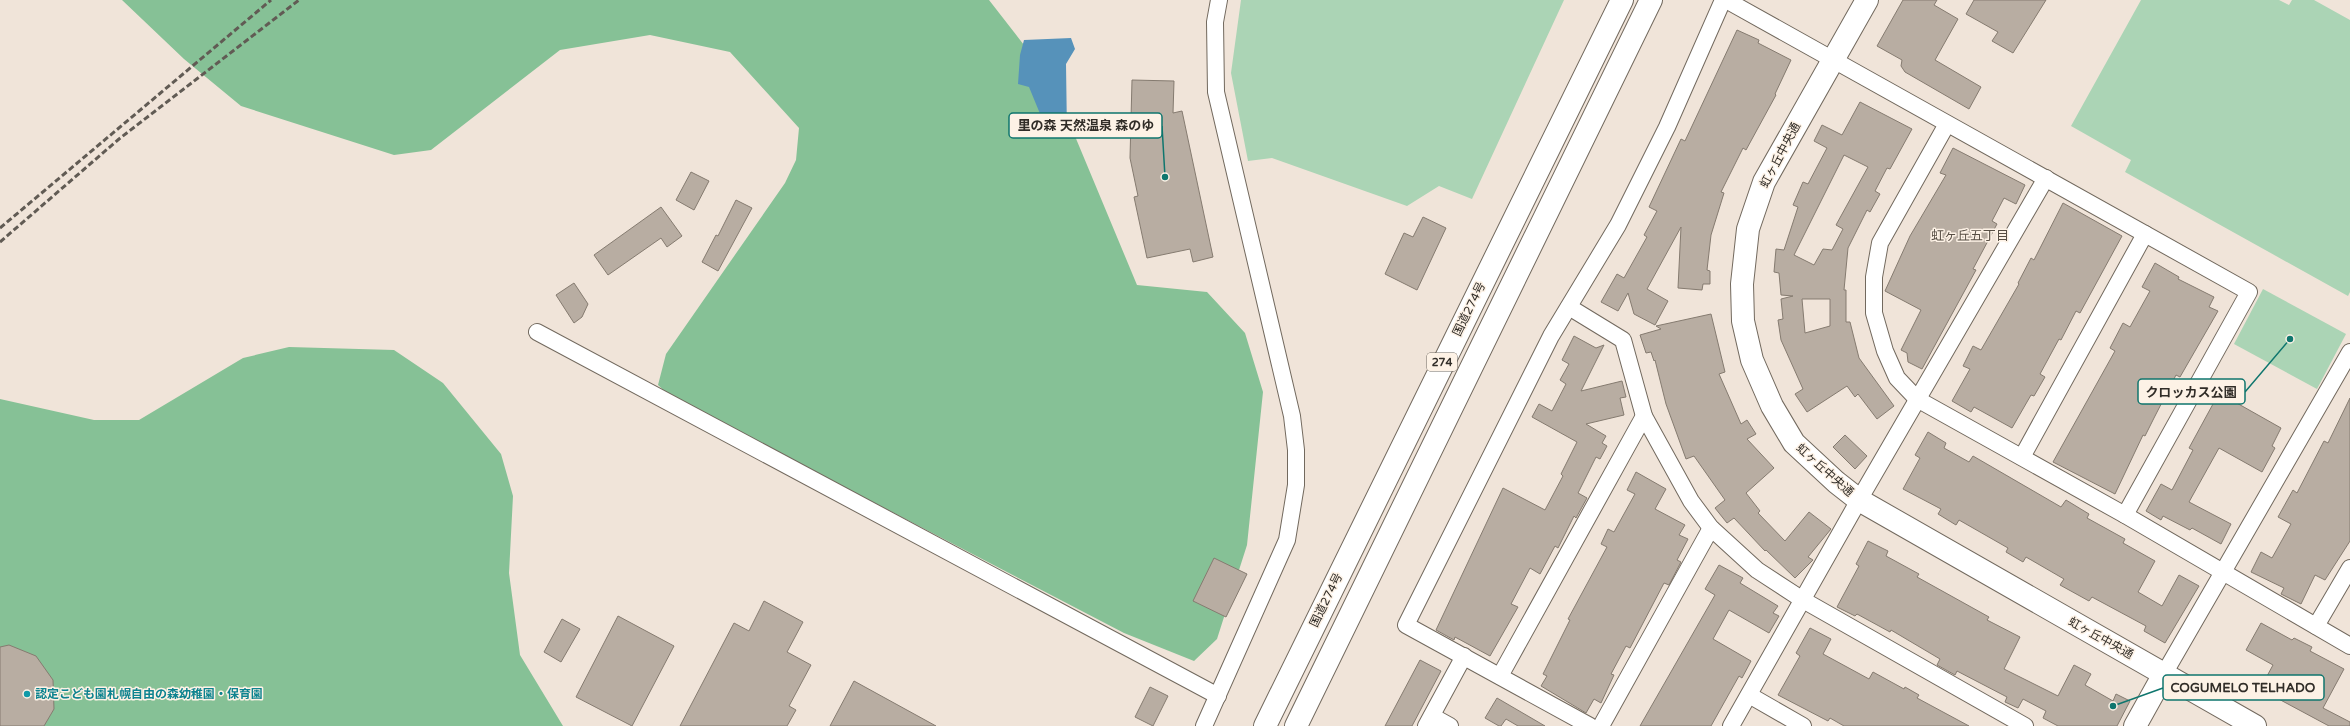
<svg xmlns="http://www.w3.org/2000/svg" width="2350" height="726" viewBox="0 0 2350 726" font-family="'Varela Round','Noto Sans JP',sans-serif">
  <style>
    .green { fill: #abd4b5 }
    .forest { fill: #86c196 }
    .water { fill: #5692ba }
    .building { fill: #b8ada2; stroke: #857b70; fill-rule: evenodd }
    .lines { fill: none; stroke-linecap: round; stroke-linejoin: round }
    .street-casing { stroke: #72695e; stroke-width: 18 }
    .secondary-casing { stroke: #72695e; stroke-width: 24 }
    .highway-casing { stroke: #72695e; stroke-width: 24 }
    .street { stroke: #fff; stroke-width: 16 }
    .secondary { stroke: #fff; stroke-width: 22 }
    .highway { stroke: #fff; stroke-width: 22 }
    .rail { stroke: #615b54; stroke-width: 3; stroke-dasharray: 6 3; stroke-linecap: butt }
    .culture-dot { fill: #0f9aa8; stroke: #fdf2e6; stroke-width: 1.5 }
    .labels { text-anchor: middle; stroke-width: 3; stroke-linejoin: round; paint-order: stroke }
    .shield { fill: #fdf2e6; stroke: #6e6861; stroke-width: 1 }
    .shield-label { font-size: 11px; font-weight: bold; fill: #312d28 }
    .street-label { font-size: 12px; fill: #312d28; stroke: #fdf2e6 }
    .culture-label { font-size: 12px; font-weight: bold; fill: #0d838f; stroke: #fdf2e6; text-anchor: start }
    .neighbourhood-label { font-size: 13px; fill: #574e44; stroke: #fdf2e6 }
    .leader { fill: none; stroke: #0f766e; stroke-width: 1.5 }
    .callout-dot { fill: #0f766e; stroke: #fdf2e6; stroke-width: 1.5 }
    .callout { fill: #fdf2e6; stroke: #0f766e; stroke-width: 1.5 }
    .callout-label { font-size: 13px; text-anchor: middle; font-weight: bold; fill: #312d28 }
  </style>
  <rect width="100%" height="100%" fill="#f0e4d9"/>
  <g class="green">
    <path d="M1241 0H1564L1472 199 1439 186 1407 206 1272 158 1248 161 1231 73Z"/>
    <path d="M2141 0H2279L2289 5 2292 0H2314L2350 20V292L2348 296 2125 172 2131 160 2071 126Z"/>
    <path d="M2263 289 2346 334 2317 389 2234 344Z"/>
  </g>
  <g class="forest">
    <path d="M122 0H989L1052 81 1137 285 1207 292 1245 333 1263 392 1247 545 1217 639 1194 661 1124 633 823 476 688 413 658 385 666 354 785 183 796 160 799 128 730 52 650 35 560 50 431 150 394 155 241 106 184 59Z"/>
    <path d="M289 347 394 350 443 383 501 454 513 496 509 573 520 655 563 726H0V399L94 420H139L243 358Z"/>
  </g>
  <path class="water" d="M1071 38 1075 49 1066 64 1067 134 1043 121 1029 87 1018 84 1020 55 1024 40Z"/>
  <g class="building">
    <path d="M1903 0H1937L1934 5 1958 19 1935 60 1981 87 1969 109 1905 72 1901 66 1902 60 1877 46Z"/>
    <path d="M1974 0H2046L2013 53 1992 41 1998 32 1966 14Z"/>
    <path d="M1737 30 1759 40 1758 43 1791 60 1775 94 1776 95 1746 150 1743 148 1721 192 1724 193 1711 235 1707 270 1710 271V284H1703L1702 290 1678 288 1681 227 1647 289 1668 301 1655 325 1634 314 1628 293 1618 311 1601 302 1617 274 1624 278 1647 237 1644 235 1657 211 1649 207 1681 139 1685 141Z"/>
    <path d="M1132 80 1174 81 1173 113 1182 111 1213 257 1193 262 1190 249 1147 258 1134 197 1138 196 1130 158Z"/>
    <path d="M1860 102 1912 129 1890 169 1887 168 1875 191 1880 194 1870 212 1867 210 1848 248 1844 290H1846V322H1850L1859 358 1894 406 1877 419 1858 394 1855 397 1847 386 1807 412 1795 394 1803 389 1781 340 1778 320 1783 319 1781 299 1793 296 1781 295 1779 273 1774 272 1776 249 1784 250 1798 207 1793 205 1803 182 1808 184 1827 148 1814 141 1822 125 1842 135ZM1844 155 1868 167 1836 225 1843 229 1832 250 1823 249 1814 265 1794 255ZM1802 299H1830V326L1805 333Z"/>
    <path d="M1953 148 2025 185 2016 204 2004 198 1992 221 1997 224 1973 269 1976 270 1922 369 1908 362 1907 353 1901 350 1921 310 1885 291 1910 236 1946 175 1940 173Z"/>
    <path d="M691 172 709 181 694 210 676 200Z"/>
    <path d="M736 200 752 208 718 271 702 262 716 235 718 236Z"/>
    <path d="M2063 203 2122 236 2080 313 2076 311 2061 340 2059 339 2040 374 2045 377 2034 396 2031 395 2012 428 1974 407 1971 412 1952 401 1970 369 1963 366 1973 346 1981 350 2019 284 2018 283 2031 258 2034 260Z"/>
    <path d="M661 207 682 236 667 247 661 238 608 275 594 255Z"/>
    <path d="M1423 217 1446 228 1417 290 1385 274 1404 233 1413 237Z"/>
    <path d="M2155 263 2179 277 2178 279 2214 297 2209 307 2218 311 2180 377 2176 375 2154 418 2145 436 2143 435 2115 494 2053 462 2115 351 2110 348 2123 323 2130 327 2150 291 2142 287Z"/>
    <path d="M574 283 588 304 582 317 574 323 556 295Z"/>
    <path d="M1711 314 1725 372 1719 374 1741 424 1747 420 1756 434 1747 439 1774 468 1746 493 1760 511 1758 513 1785 541 1809 512 1831 529 1808 557 1813 560 1795 578 1766 550 1765 551 1734 518 1727 523 1715 508 1725 500 1694 456 1686 459 1666 404 1655 360 1654 361 1651 352 1646 353 1640 335 1661 329 1656 326Z"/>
    <path d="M1574 336 1596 348 1604 345 1581 391 1622 381 1626 397 1620 398 1624 415 1586 424 1606 436 1602 443 1607 446 1600 459 1596 457 1578 493 1587 498 1576 518 1574 516 1558 548 1555 546 1540 574 1530 568 1511 604 1518 607 1490 656 1455 637 1454 640 1436 630 1503 488 1545 510 1563 476 1561 474 1577 442 1532 417 1539 404 1552 411 1566 384 1560 380 1569 364 1562 360Z"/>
    <path d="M2219 393 2281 428 2272 446 2275 448 2262 472 2219 448 2189 502 2231 524 2221 544 2192 528 2190 530 2163 516 2161 520 2146 511 2161 484 2172 490 2193 450 2189 448Z"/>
    <path d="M2350 398V541L2325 580 2315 575 2301 604 2281 594 2284 588 2251 572 2261 552 2272 558 2291 524 2278 517 2293 490 2297 493 2324 441 2328 443Z"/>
    <path d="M1928 432 1946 443 1944 448 1969 462 1973 456 2061 507 2066 500 2089 514 2087 518 2125 539 2123 543 2155 561 2138 592 2162 606 2179 575 2199 586 2165 643 2144 631 2146 626 2092 597 2089 601 2060 585 2064 579 2026 557 2023 562 2006 552 2008 548 1959 520 1956 525 1938 514 1941 509 1903 489 1920 458 1915 455Z"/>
    <path d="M1845 435 1867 456 1855 469 1833 447Z"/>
    <path d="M1636 472 1666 489 1655 509 1685 525 1679 535 1688 539 1677 560 1681 562 1669 585 1664 583 1630 648 1626 646 1611 674 1614 675 1601 703 1594 699 1586 713 1541 686 1547 676 1543 674 1570 620 1568 619 1607 547 1601 544 1608 529 1614 532 1635 494 1627 490Z"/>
    <path d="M1868 541 1888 551 1886 556 1919 574 1917 577 1989 617 1987 620 2020 637 2004 669 2058 696 2074 665 2091 674 2085 685 2113 701 2116 694 2130 701 2117 726H2058L2043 718 2046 711 2023 699 2018 708 2005 702 2007 697 1957 671 1955 675 1937 665 1940 659 1891 630 1890 632 1857 614 1855 616 1837 607 1859 566 1856 564Z"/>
    <path d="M1214 558 1247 574 1226 617 1193 601Z"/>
    <path d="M1719 565 1743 578 1740 583 1778 606 1773 613 1779 616 1769 633 1729 610 1713 639 1751 661 1742 678 1739 676 1711 726H1640L1715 595 1705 589Z"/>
    <path d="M764 601 803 622 787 652 811 665 789 706 796 710 787 726H680L734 623 749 631Z"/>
    <path d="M618 616 674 646 632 726 576 697Z"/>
    <path d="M562 619 580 629 561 662 544 652Z"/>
    <path d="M2261 623 2292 640 2294 638 2312 647 2310 651 2344 669 2323 708 2350 722V726H2329L2260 689 2273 665 2246 650Z"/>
    <path d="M1810 628 1831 639 1823 654 1869 679 1873 672 1904 689 1905 687 1919 695 1917 698 1969 726H1844L1830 718 1828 721 1778 695 1800 656 1796 653Z"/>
    <path d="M9 645 36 656 53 680 54 709 44 726H0V647Z"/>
    <path d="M1420 660 1441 671 1412 726H1385Z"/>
    <path d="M854 681 936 726H830Z"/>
    <path d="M1150 687 1168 696 1153 726 1135 717Z"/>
    <path d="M1497 698 1545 726H1518L1506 719 1501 726H1499L1485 718Z"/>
  </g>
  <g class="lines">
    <g class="street-casing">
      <g id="street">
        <path d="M1726 0 2249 292 2125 515"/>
        <path d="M1947 124 1880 243 1874 277V313L1885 351 1897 378 1917 399 2125 515 2350 646"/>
        <path d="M1569 307 1623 340 1644 416 1691 501 1711 528 1757 570 1803 600 2025 726"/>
        <path d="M537 332 1218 696"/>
        <path d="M2022 457 2145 234"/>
        <path d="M2316 626 2350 568"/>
        <path d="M2164 674 2350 352"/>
        <path d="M1500 676 1644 416"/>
        <path d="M1749 695 1803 726"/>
        <path d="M1432 716 1450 726"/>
        <path d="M1204 726 1287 540 1296 485V450L1292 416 1216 92 1215 22 1219 0"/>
        <path d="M1426 726 1464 656"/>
        <path d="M1590 726 1406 625 1551 336 1618 225 1667 127 1723 0"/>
        <path d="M1601 726 1711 528"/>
        <path d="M1731 726 1859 500 2046 178"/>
      </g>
    </g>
    <g class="secondary-casing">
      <g id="secondary">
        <path d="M1867 0 1764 182 1748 229 1742 284 1743 321 1752 360 1772 406 1794 443 1836 482 1859 500 2255 726"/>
        <path d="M2135 726 2164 674"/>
      </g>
    </g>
    <g class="highway-casing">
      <g id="highway">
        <path d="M1265 726 1622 0"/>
        <path d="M1296 726 1651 0"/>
      </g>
    </g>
    <use href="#street" class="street"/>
    <use href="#secondary" class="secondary"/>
    <use href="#highway" class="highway"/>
    <g class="rail">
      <path d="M0 228 271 0"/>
      <path d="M0 242 119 139 299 0"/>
    </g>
  </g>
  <circle class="culture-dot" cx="27" cy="694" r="4"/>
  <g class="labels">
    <rect class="shield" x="1427" y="353" width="30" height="18" rx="3"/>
    <g class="shield-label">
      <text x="1442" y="366">274</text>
    </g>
    <g class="street-label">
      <text transform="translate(1780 155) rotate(-62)" y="4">虹ヶ丘中央通</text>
      <text transform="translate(1469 309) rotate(-64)" y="4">国道274号</text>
      <text transform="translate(1825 470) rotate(42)" y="4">虹ヶ丘中央通</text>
      <text transform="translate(1326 600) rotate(-64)" y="4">国道274号</text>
      <text transform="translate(2101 638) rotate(29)" y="4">虹ヶ丘中央通</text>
    </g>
    <g class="culture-label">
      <text x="35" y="698">認定こども園札幌自由の森幼稚園・保育園</text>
    </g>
    <g class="neighbourhood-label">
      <text x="1970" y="240">虹ヶ丘五丁目</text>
    </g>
  </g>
  <path class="leader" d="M1165 177L1162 126M2290 339L2245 392M2113 706L2163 688"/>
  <g class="callout-dot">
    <circle cx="1165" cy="177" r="4"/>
    <circle cx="2290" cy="339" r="4"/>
    <circle cx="2113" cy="706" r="4"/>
  </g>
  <g class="callout">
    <rect x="1009" y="113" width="153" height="25" rx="4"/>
    <rect x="2138" y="379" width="107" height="25" rx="4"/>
    <rect x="2163" y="675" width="161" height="25" rx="4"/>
  </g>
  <g class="callout-label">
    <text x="1086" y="130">里の森 天然温泉 森のゆ</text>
    <text x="2191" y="397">クロッカス公園</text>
    <text x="2243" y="692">COGUMELO TELHADO</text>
  </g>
</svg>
